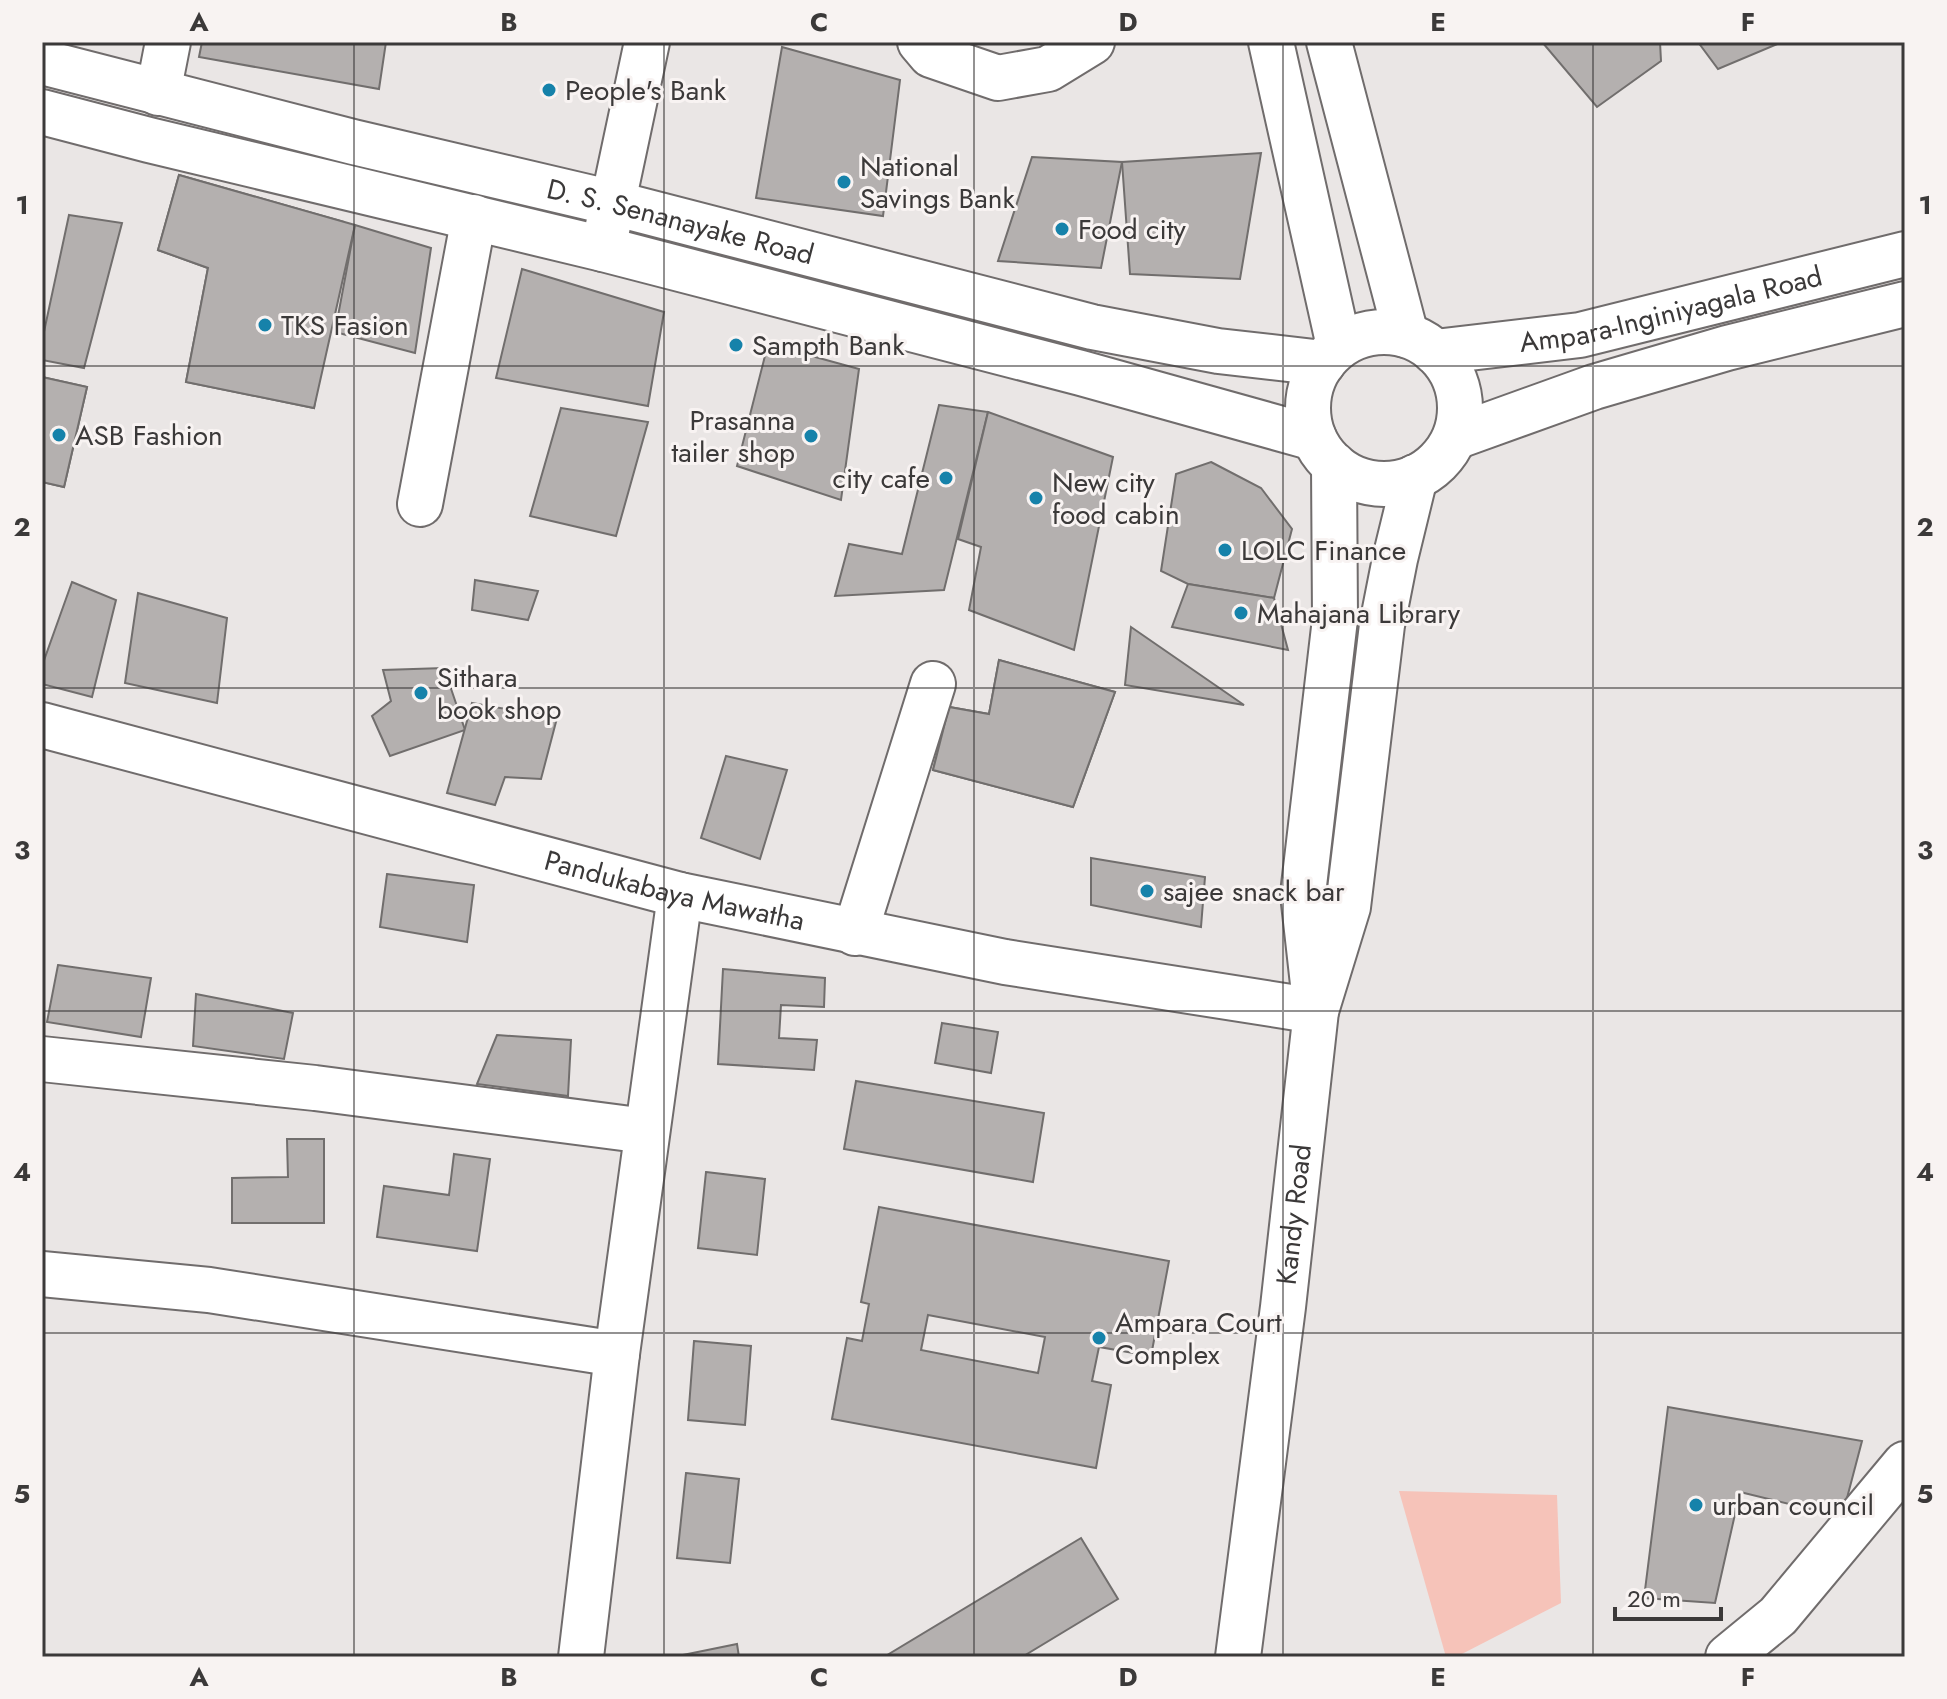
<svg xmlns="http://www.w3.org/2000/svg" width="1947" height="1699" viewBox="0 0 1947 1699" font-family="Jost,sans-serif">
  <style>
    .green { fill: #f6c3b9 }
    .building { fill: #b4b0af; stroke: #716e6d; stroke-width: 2; fill-rule: evenodd }
    .lines { fill: none; stroke-linecap: round; stroke-linejoin: round }
    .minor-casing { stroke: #706c6c; stroke-width: 48 }
    .major-casing { stroke: #706c6c; stroke-width: 48 }
    .highway-casing { stroke: #706c6c; stroke-width: 48 }
    .minor { stroke: #fff; stroke-width: 44 }
    .major { stroke: #fff; stroke-width: 44 }
    .highway { stroke: #fff; stroke-width: 44 }
    .grid { fill: none; stroke: #3b3939; stroke-width: 2; stroke-opacity: 0.55 }
    .poi-dot { fill: #1682aa; stroke: #f8f3f2; stroke-width: 3 }
    .labels { text-anchor: middle; stroke-width: 6; stroke-linejoin: round; paint-order: stroke }
    .poi-label { font-size: 28px; fill: #3b3939; stroke: #f8f3f2; text-anchor: start }
    .street-label { font-size: 28px; fill: #3b3939; stroke: #f8f3f2 }
    .neatline { fill: none; stroke: #3b3939; stroke-width: 3 }
    .grid-label { font-size: 26px; text-anchor: middle; font-weight: bold; fill: #3b3939 }
  </style>
  <rect width="100%" height="100%" fill="#eae6e5"/>
  <path class="green" d="M1399 1491 1557 1495 1561 1603 1456 1657H1446Z"/>
  <g class="building">
    <path d="M202 42H386L379 89 199 57Z"/>
    <path d="M1542 42H1660L1661 61 1597 107Z"/>
    <path d="M1698 42H1782L1718 69Z"/>
    <path d="M782 47 900 80 883 216 756 198Z"/>
    <path d="M1261 153 1240 279 1130 274 1122 162Z"/>
    <path d="M1032 157 1122 162 1101 268 998 261Z"/>
    <path d="M179 175 344 222 314 408 186 382 208 268 158 250Z"/>
    <path d="M179 175 355 225 314 408 186 382 208 268 158 250Z"/>
    <path d="M69 215 122 223 84 368 42 360V341Z"/>
    <path d="M355 225 431 248 415 353 335 332Z"/>
    <path d="M522 269 664 312 648 406 496 378Z"/>
    <path d="M768 344 859 369 841 500 737 466Z"/>
    <path d="M42 377 87 387 64 487 42 482Z"/>
    <path d="M42 377 87 387 64 487 42 482Z"/>
    <path d="M939 405 988 412 944 590 835 596 849 544 902 554Z"/>
    <path d="M561 408 648 422 616 536 530 516Z"/>
    <path d="M988 412 1113 457 1074 650 969 610 981 547 958 539Z"/>
    <path d="M1211 462 1261 488 1292 529 1274 598 1188 584 1161 571 1176 474Z"/>
    <path d="M475 580 538 591 528 620 472 610Z"/>
    <path d="M72 582 116 600 92 697 42 684V666Z"/>
    <path d="M1188 584 1274 598 1288 650 1172 627Z"/>
    <path d="M138 593 227 618 217 703 125 683Z"/>
    <path d="M1131 627 1244 705 1125 685Z"/>
    <path d="M999 660 1115 692 1073 807 933 770 949 707 989 714Z"/>
    <path d="M999 660 1115 692 1073 807 933 770 949 707 989 714Z"/>
    <path d="M444 668 465 730 390 756 372 716 391 701 383 670Z"/>
    <path d="M472 703 557 718 541 779 505 777 495 805 447 793Z"/>
    <path d="M726 756 787 770 760 859 701 838Z"/>
    <path d="M1091 858 1205 877 1201 927 1091 905Z"/>
    <path d="M387 874 474 885 467 942 380 927Z"/>
    <path d="M58 965 151 978 141 1037 47 1022Z"/>
    <path d="M723 969 825 978 824 1007 781 1005 779 1038 817 1040 814 1070 718 1064Z"/>
    <path d="M196 994 293 1013 284 1059 193 1046Z"/>
    <path d="M942 1023 998 1032 991 1073 935 1063Z"/>
    <path d="M497 1035 571 1040 568 1096 477 1084Z"/>
    <path d="M856 1081 1044 1113 1033 1182 844 1149Z"/>
    <path d="M287 1139H324V1223H232V1178L288 1177Z"/>
    <path d="M454 1154 490 1159 477 1251 377 1237 384 1186 449 1195Z"/>
    <path d="M706 1172 765 1179 757 1255 698 1248Z"/>
    <path d="M879 1207 1169 1261 1151 1356 1099 1347 1092 1381 1111 1385 1096 1468 832 1419 847 1338 862 1341 869 1304 861 1302ZM928 1315 1045 1337 1038 1373 921 1350Z"/>
    <path d="M694 1341 751 1346 745 1425 688 1420Z"/>
    <path d="M1668 1407 1862 1441 1842 1517 1740 1492 1715 1603 1644 1598Z"/>
    <path d="M686 1473 739 1479 730 1563 677 1558Z"/>
    <path d="M1081 1538 1118 1599 1022 1657H884Z"/>
    <path d="M737 1644 739 1657H673Z"/>
  </g>
  <g class="lines">
    <g class="minor-casing">
      <g id="minor">
        <path d="M920 42 931 55 998 78 1048 69 1092 42"/>
        <path d="M1271 42 1339 346"/>
        <path d="M1329 42 1406 335"/>
        <path d="M158 93 168 42"/>
        <path d="M603 249 647 42"/>
        <path d="M420 504 474 217"/>
        <path d="M855 933 933 684"/>
        <path d="M42 1059 315 1088 646 1131"/>
        <path d="M42 1274 209 1290 617 1354"/>
        <path d="M581 1657 617 1354 680 895"/>
        <path d="M1728 1657 1778 1616 1905 1464"/>
      </g>
    </g>
    <g class="major-casing">
      <g id="major">
        <path id="s1" d="M1435 352 1580 335 1905 254"/>
        <path d="M1455 437 1594 387 1727 348 1905 304"/>
        <path id="s2" d="M42 725 680 895 1005 962 1316 1011"/>
      </g>
    </g>
    <g class="highway-casing">
      <g id="highway">
        <path id="s3" d="M42 62 353 142 613 203 1092 327 1218 351 1323 363"/>
        <path d="M42 112 149 140 603 249 1081 373 1314 438"/>
        <circle cx="1384" cy="408" r="76"/>
        <path d="M1314 993 1303 894 1335 619 1334 465"/>
        <path id="s4" d="M1238 1657 1283 1307 1316 1011 1348 907 1382 625 1395 559 1415 477"/>
      </g>
    </g>
    <use href="#minor" class="minor"/>
    <use href="#major" class="major"/>
    <use href="#highway" class="highway"/>
  </g>
  <path class="grid" d="M354 42V1657M664 42V1657M974 42V1657M1283 42V1657M1593 42V1657M42 366H1905M42 688H1905M42 1011H1905M42 1333H1905"/>
  <g class="poi-dot">
    <circle cx="549" cy="90" r="8"/>
    <circle cx="844" cy="182" r="8"/>
    <circle cx="1062" cy="229" r="8"/>
    <circle cx="265" cy="325" r="8"/>
    <circle cx="736" cy="345" r="8"/>
    <circle cx="59" cy="435" r="8"/>
    <circle cx="811" cy="436" r="8"/>
    <circle cx="946" cy="478" r="8"/>
    <circle cx="1036" cy="498" r="8"/>
    <circle cx="1225" cy="550" r="8"/>
    <circle cx="1241" cy="613" r="8"/>
    <circle cx="421" cy="693" r="8"/>
    <circle cx="1147" cy="891" r="8"/>
    <circle cx="1099" cy="1338" r="8"/>
    <circle cx="1696" cy="1505" r="8"/>
  </g>
  <g class="labels">
    <g class="poi-label">
      <text x="565" y="100">People's Bank</text>
      <text x="860" y="176">National<tspan x="860" dy="32">Savings Bank</tspan></text>
      <text x="1078" y="239">Food city</text>
      <text x="281" y="335">TKS Fasion</text>
      <text x="752" y="355">Sampth Bank</text>
      <text x="795" y="430" text-anchor="end">Prasanna<tspan x="795" dy="32">tailer shop</tspan></text>
      <text x="75" y="445">ASB Fashion</text>
      <text x="930" y="488" text-anchor="end">city cafe</text>
      <text x="1052" y="492">New city<tspan x="1052" dy="32">food cabin</tspan></text>
      <text x="1241" y="560">LOLC Finance</text>
      <text x="1257" y="623">Mahajana Library</text>
      <text x="437" y="687">Sithara<tspan x="437" dy="32">book shop</tspan></text>
      <text x="1163" y="901">sajee snack bar</text>
      <text x="1115" y="1332">Ampara Court<tspan x="1115" dy="32">Complex</tspan></text>
      <text x="1712" y="1515">urban council</text>
    </g>
    <g class="street-label">
      <text dy="10" stroke="none"><textPath href="#s3" startOffset="658">D. S. Senanayake Road</textPath></text>
      <text dy="10" stroke="none"><textPath href="#s1" startOffset="240">Ampara-Inginiyagala Road</textPath></text>
      <text dy="10" stroke="none"><textPath href="#s2" startOffset="654">Pandukabaya Mawatha</textPath></text>
      <text dy="10" stroke="none"><textPath href="#s4" startOffset="446">Kandy Road</textPath></text>
    </g>
  </g>
  <rect width="1947" height="1699" fill="none" stroke="#f8f3f2" stroke-width="88"/>
  <path d="M1615 1607v12h106v-12" fill="none" stroke="#3b3939" stroke-width="4"/>
  <text x="1627" y="1607" font-size="24" fill="#3b3939" stroke="#f8f3f2" stroke-width="6" paint-order="stroke">20 m</text>
  <rect x="44" y="44" width="1859" height="1611" class="neatline"/>
  <g class="grid-label">
    <text x="199" y="31">A</text>
    <text x="509" y="31">B</text>
    <text x="819" y="31">C</text>
    <text x="1128" y="31">D</text>
    <text x="1438" y="31">E</text>
    <text x="1748" y="31">F</text>
    <text x="22" y="214">1</text>
    <text x="1925" y="214">1</text>
    <text x="22" y="536">2</text>
    <text x="1925" y="536">2</text>
    <text x="22" y="859">3</text>
    <text x="1925" y="859">3</text>
    <text x="22" y="1181">4</text>
    <text x="1925" y="1181">4</text>
    <text x="22" y="1503">5</text>
    <text x="1925" y="1503">5</text>
    <text x="199" y="1686">A</text>
    <text x="509" y="1686">B</text>
    <text x="819" y="1686">C</text>
    <text x="1128" y="1686">D</text>
    <text x="1438" y="1686">E</text>
    <text x="1748" y="1686">F</text>
  </g>
</svg>
